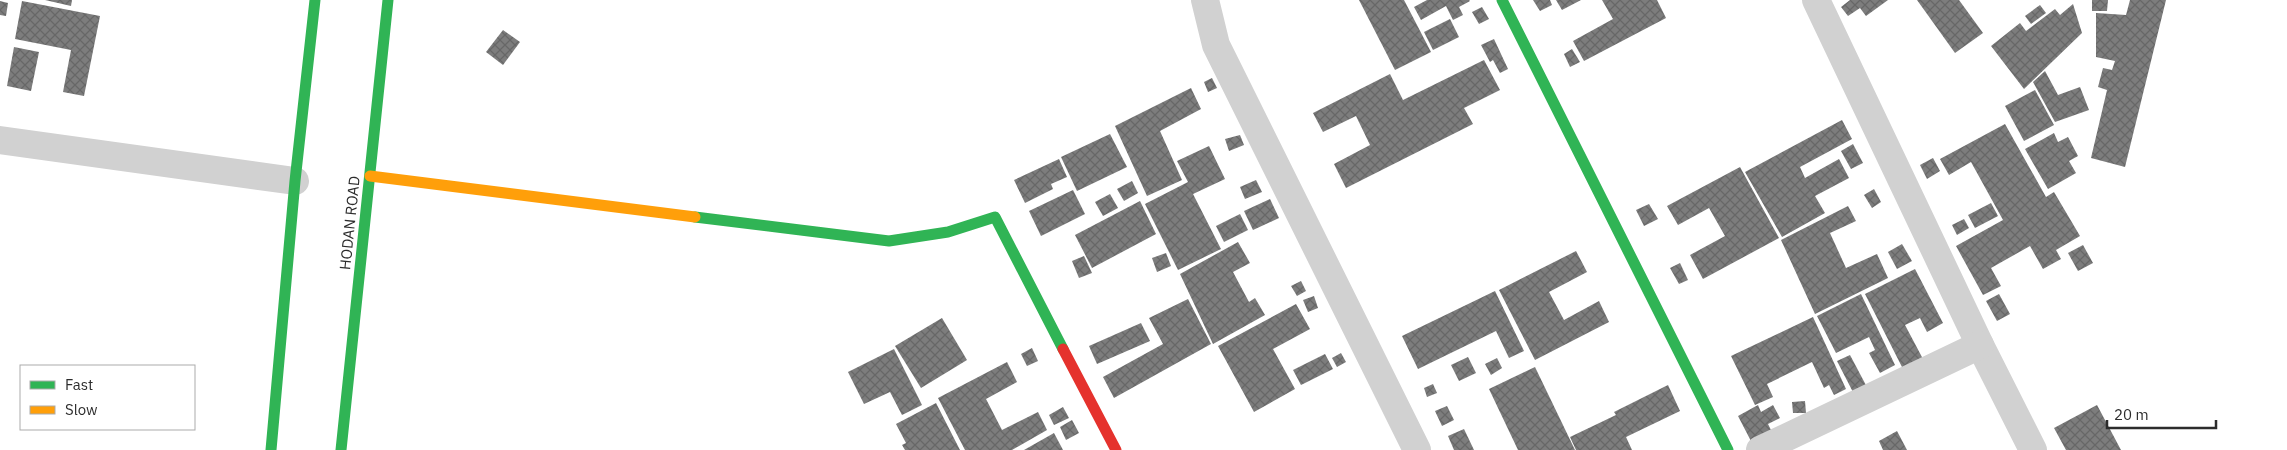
<svg xmlns="http://www.w3.org/2000/svg" width="2287" height="450" viewBox="0 0 2287 450" font-family="'IBM Plex Sans',sans-serif">
  <style>
    .building { fill: url(#building-cross-hatch) }
    .lines { fill: none; stroke-linecap: round; stroke-linejoin: round }
    .street { stroke: #d1d1d1; stroke-width: 28 }
    .fast { stroke: #30b455; stroke-width: 11 }
    .slow { stroke: #ff9f0a; stroke-width: 11 }
    .jam { stroke: #e5322d; stroke-width: 11 }
    .labels { text-anchor: middle; stroke-width: 5; stroke-linejoin: round; paint-order: stroke }
    .street-label { font-size: 15px; fill: #2c2c2c; stroke: #fff }
  </style>
  <defs>
    <pattern id="building-cross-hatch" width="8" height="8" patternUnits="userSpaceOnUse" patternTransform="scale(1.25)"><rect width="8" height="8" fill="#7d7d7d"/><path d="M0 0l8 8M0 8l8-8" fill="none" stroke="#676767"/></pattern>
  </defs>
  <rect width="100%" height="100%" fill="#fff"/>
  <g class="building">
    <path d="M45 0H72L71 6Z"/>
    <path d="M1359 0H1404L1431 52 1395 70Z"/>
    <path d="M1427 0H1469L1470 1 1459 7 1463 15 1453 20 1446 6 1421 20 1414 7Z"/>
    <path d="M1533 0H1550L1552 5 1540 11Z"/>
    <path d="M1556 0H1581L1562 10Z"/>
    <path d="M1602 0H1657L1666 18 1584 61 1573 41 1613 19Z"/>
    <path d="M1850 0H1888L1866 16 1860 8 1848 16 1841 7Z"/>
    <path d="M1917 0H1959L1983 33 1955 53Z"/>
    <path d="M2092 0H2108L2107 11H2092Z"/>
    <path d="M2130 0H2166L2125 167 2091 158 2107 90 2098 87 2103 68 2112 70 2115 61 2096 57V13L2126 15Z"/>
    <path d="M0 1 8 3 6 16 0 15Z"/>
    <path d="M22 1 100 16 84 96 63 92 71 50 15 39Z"/>
    <path d="M2073 4 2082 33 2024 89 1991 46 2020 23 2026 31 2055 9 2060 15Z"/>
    <path d="M2040 5 2046 13 2031 24 2025 16Z"/>
    <path d="M1482 7 1489 19 1479 24 1472 12Z"/>
    <path d="M1450 19 1459 37 1433 50 1424 32Z"/>
    <path d="M503 30 520 42 503 65 486 52Z"/>
    <path d="M1494 39 1508 69 1500 73 1493 60 1490 62 1481 45Z"/>
    <path d="M14 47 39 52 31 91 7 86Z"/>
    <path d="M1572 49 1580 62 1570 67 1564 54Z"/>
    <path d="M1484 60 1500 90 1464 108 1473 124 1346 188 1334 164 1370 145 1356 116 1323 132 1313 113 1390 74 1403 100Z"/>
    <path d="M2045 71 2058 95 2080 87 2089 110 2055 122 2033 82Z"/>
    <path d="M1212 78 1217 88 1208 92 1204 82Z"/>
    <path d="M1191 88 1201 109 1160 131 1182 180 1147 196 1115 126Z"/>
    <path d="M2035 90 2054 125 2024 141 2005 106Z"/>
    <path d="M1842 120 1852 139 1800 167 1805 178 1839 159 1849 178 1815 196 1825 213 1782 237 1745 172Z"/>
    <path d="M2005 124 2046 197 2054 192 2080 236 2056 250 2061 259 2043 269 2030 246 1991 268 2001 286 1983 295 1956 246 2003 220 1971 162 1949 175 1940 159Z"/>
    <path d="M2054 133 2058 142 2068 137 2078 156 2069 161 2076 173 2048 189 2025 149Z"/>
    <path d="M1110 134 1127 167 1077 191 1061 157Z"/>
    <path d="M1240 135 1244 145 1229 151 1225 139Z"/>
    <path d="M1853 144 1863 163 1851 169 1841 151Z"/>
    <path d="M1209 146 1225 179 1193 194 1221 249 1178 270 1145 204 1188 182 1177 161Z"/>
    <path d="M1933 158 1940 171 1927 179 1920 165Z"/>
    <path d="M1059 159 1067 177 1051 184 1053 189 1025 203 1014 180Z"/>
    <path d="M1740 167 1779 238 1703 279 1690 255 1725 236 1709 208 1678 225 1667 206Z"/>
    <path d="M1256 180 1262 192 1245 199 1240 187Z"/>
    <path d="M1132 181 1138 193 1124 201 1117 189Z"/>
    <path d="M1874 189 1881 202 1872 208 1864 195Z"/>
    <path d="M1073 190 1085 214 1041 236 1029 211Z"/>
    <path d="M1110 194 1118 208 1103 216 1095 202Z"/>
    <path d="M1270 199 1279 218 1253 230 1244 211Z"/>
    <path d="M1140 201 1156 234 1092 268 1075 235Z"/>
    <path d="M1991 203 1998 216 1975 228 1968 215Z"/>
    <path d="M1649 204 1658 219 1644 226 1636 210Z"/>
    <path d="M1848 206 1856 221 1830 233 1846 268 1877 254 1888 278 1815 314 1781 240Z"/>
    <path d="M1240 214 1248 230 1224 242 1216 226Z"/>
    <path d="M1964 219 1969 228 1957 235 1952 225Z"/>
    <path d="M1238 242 1250 263 1233 272 1249 302 1255 298 1265 315 1213 344 1180 274Z"/>
    <path d="M1902 244 1912 261 1897 269 1888 252Z"/>
    <path d="M2083 245 2093 263 2078 271 2068 253Z"/>
    <path d="M1576 251 1587 272 1549 292 1564 320 1599 301 1609 322 1535 360 1499 290Z"/>
    <path d="M1166 253 1171 266 1157 272 1152 258Z"/>
    <path d="M1084 256 1092 273 1079 278 1072 261Z"/>
    <path d="M1680 263 1688 280 1679 284 1670 268Z"/>
    <path d="M1915 269 1943 323 1927 332 1920 318 1905 325 1923 359 1903 369 1865 294Z"/>
    <path d="M1301 281 1306 291 1297 296 1291 286Z"/>
    <path d="M1495 291 1524 351 1509 358 1496 331 1418 369 1402 336Z"/>
    <path d="M1861 294 1895 365 1880 373 1869 353 1875 350 1869 337 1836 353 1817 316Z"/>
    <path d="M1999 294 2010 314 1997 321 1986 301Z"/>
    <path d="M1314 296 1318 308 1308 312 1303 300Z"/>
    <path d="M1188 299 1211 344 1114 398 1103 377 1163 344 1149 318Z"/>
    <path d="M1296 304 1310 329 1273 349 1295 389 1254 412 1218 346Z"/>
    <path d="M1813 317 1846 389 1834 395 1829 385 1824 388 1812 362 1767 384 1773 397 1755 405 1731 356Z"/>
    <path d="M942 318 967 360 921 388 895 346Z"/>
    <path d="M1141 323 1150 341 1097 364 1089 346Z"/>
    <path d="M1032 348 1038 361 1027 366 1021 354Z"/>
    <path d="M894 349 922 405 902 415 890 392 864 404 848 372Z"/>
    <path d="M1341 353 1346 362 1337 367 1332 358Z"/>
    <path d="M1325 354 1333 369 1301 385 1293 370Z"/>
    <path d="M1850 355 1868 389 1855 396 1837 361Z"/>
    <path d="M1468 357 1476 373 1459 381 1451 365Z"/>
    <path d="M1497 358 1502 368 1491 375 1485 364Z"/>
    <path d="M1007 362 1017 382 986 399 1002 430 1038 412 1047 430 1012 450H965L938 398Z"/>
    <path d="M1535 367 1575 450H1518L1489 389Z"/>
    <path d="M1433 384 1437 393 1427 397 1424 388Z"/>
    <path d="M1668 385 1680 411 1626 437 1632 450H1576L1570 437 1616 415 1614 412Z"/>
    <path d="M1805 401 1806 413H1793L1792 402Z"/>
    <path d="M936 403 960 450H905L902 445 906 443 896 424Z"/>
    <path d="M1758 405 1761 412 1773 405 1780 418 1768 424 1773 434 1753 445 1738 416Z"/>
    <path d="M2097 405 2121 450H2066L2054 428Z"/>
    <path d="M1447 406 1454 420 1442 426 1435 411Z"/>
    <path d="M1063 407 1069 418 1054 425 1049 415Z"/>
    <path d="M1072 420 1079 433 1066 440 1060 427Z"/>
    <path d="M1464 429 1474 450H1454L1448 436Z"/>
    <path d="M1897 431 1907 450H1883L1879 441Z"/>
    <path d="M1054 433 1063 450H1024Z"/>
  </g>
  <g class="lines">
    <g class="street">
      <path d="M1205 0 1216 45 1417 450"/>
      <path d="M1816 0 1980 345 2033 450"/>
      <path d="M0 140 295 181"/>
      <path d="M1760 450 1980 345"/>
    </g>
    <g class="fast">
      <path d="M1502 0 1728 450"/>
      <path d="M695 217 889 241 948 232 995 217 1063 349"/>
      <path d="M271 450 295 181 315 0"/>
      <path d="M341 450 388 0"/>
    </g>
    <path class="slow" d="M370 176 695 217"/>
    <path class="jam" d="M1063 349 1116 450"/>
  </g>
  <g class="labels">
    <g class="street-label">
      <text transform="translate(350 223) rotate(-84)" y="5">HODAN ROAD</text>
    </g>
  </g>
  <rect x="20" y="365" width="175" height="65" fill="#ffffff" stroke="#ababab"/>
  <rect x="30" y="381" width="25" height="8" fill="#30b455" stroke="#ababab"/>
  <text x="65" y="390" font-size="15" fill="#2c2c2c">Fast</text>
  <rect x="30" y="406" width="25" height="8" fill="#ff9f0a" stroke="#ababab"/>
  <text x="65" y="415" font-size="15" fill="#2c2c2c">Slow</text>
  <path d="M2107 420v8h109v-8" fill="none" stroke="#2c2c2c" stroke-width="2.5"/>
  <text x="2114" y="420" font-size="15" fill="#2c2c2c" stroke="#ffffff" stroke-width="4" paint-order="stroke">20 m</text>
</svg>
